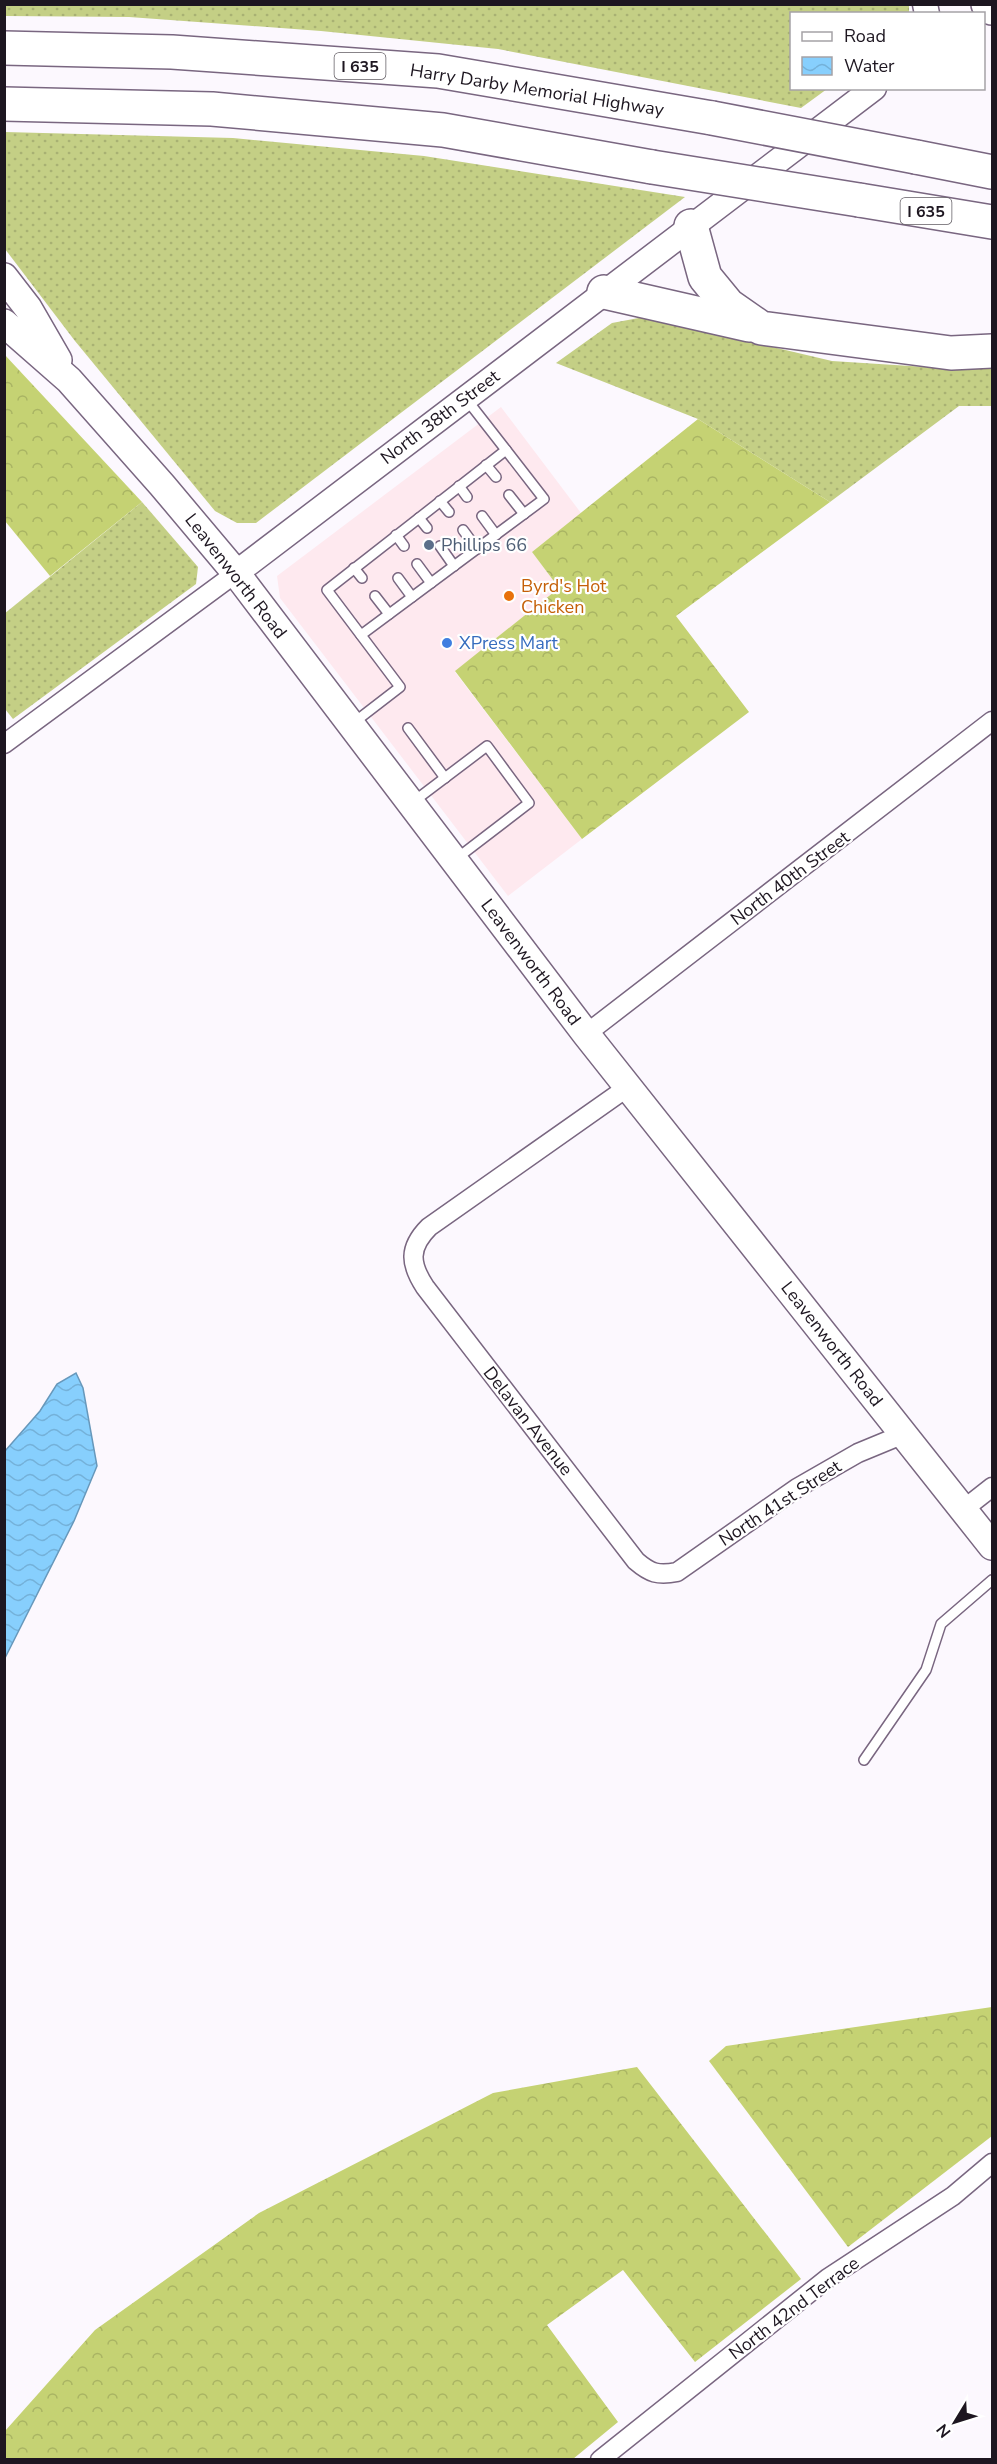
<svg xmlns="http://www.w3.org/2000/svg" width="997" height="2464" viewBox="0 0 997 2464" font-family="'Nunito Sans',sans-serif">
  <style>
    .commercial { fill: #fee9ef }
    .grass { fill: url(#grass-dots) }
    .forest { fill: url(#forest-crowns) }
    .water { fill: url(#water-waves); stroke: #6798bb; stroke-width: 1.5 }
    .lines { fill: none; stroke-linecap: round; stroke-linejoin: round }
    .service-casing { stroke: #796680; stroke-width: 12 }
    .minor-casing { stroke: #796680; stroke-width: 21 }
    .tertiary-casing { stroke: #796680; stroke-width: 27 }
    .secondary-casing { stroke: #796680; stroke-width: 30 }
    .motorway-casing { stroke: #796680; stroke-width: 36 }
    .service { stroke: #fff; stroke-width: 9 }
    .minor { stroke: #fff; stroke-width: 18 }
    .tertiary { stroke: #fff; stroke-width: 24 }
    .secondary { stroke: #fff; stroke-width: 27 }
    .motorway { stroke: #fff; stroke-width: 33 }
    .motorway-bridge-casing { stroke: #796680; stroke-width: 36; stroke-linecap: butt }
    .motorway-bridge { stroke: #fff; stroke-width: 33 }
    .service-dot { fill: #5c6f8a; stroke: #fff; stroke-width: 2 }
    .food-dot { fill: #e8710a; stroke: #fff; stroke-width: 2 }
    .shop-dot { fill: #3f7fe0; stroke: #fff; stroke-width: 2 }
    .labels { text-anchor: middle; stroke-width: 4.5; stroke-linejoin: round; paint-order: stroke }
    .shield { fill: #fff; stroke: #615c63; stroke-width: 1.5 }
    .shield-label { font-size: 16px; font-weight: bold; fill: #1d1620 }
    .street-label { font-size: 18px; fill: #1d1620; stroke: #fff }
    .service-label { font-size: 18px; fill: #4e5e75; stroke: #fff; text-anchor: start }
    .food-label { font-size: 18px; fill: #c56008; stroke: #fff; text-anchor: start }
    .shop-label { font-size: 18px; fill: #366cbe; stroke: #fff; text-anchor: start }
  </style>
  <defs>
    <pattern id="grass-dots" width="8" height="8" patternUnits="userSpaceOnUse" patternTransform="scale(1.5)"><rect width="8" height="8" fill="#c4cf85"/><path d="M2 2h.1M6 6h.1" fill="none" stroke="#a8b173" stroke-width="1.8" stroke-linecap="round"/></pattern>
    <pattern id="forest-crowns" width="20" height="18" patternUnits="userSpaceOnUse" patternTransform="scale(1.5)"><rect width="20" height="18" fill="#c5d273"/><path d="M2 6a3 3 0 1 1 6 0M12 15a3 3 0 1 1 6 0" fill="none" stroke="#a9b463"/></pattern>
    <pattern id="water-waves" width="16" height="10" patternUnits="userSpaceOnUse" patternTransform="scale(1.5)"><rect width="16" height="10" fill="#87cffd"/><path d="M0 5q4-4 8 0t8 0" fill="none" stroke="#74b1d9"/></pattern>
  </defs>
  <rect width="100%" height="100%" fill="#fcf8fe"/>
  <path class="commercial" d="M501 407 581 513 532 552 559 588 455 672 582 839 508 896 280 598 277 576Z"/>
  <g class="grass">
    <path d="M5 4H909V14H792V88L827 89 801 108 498 49 321 31 129 17 5 16Z"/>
    <path d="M5 132 233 138 424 156 685 197 256 523H237L215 511 75 341 5 249Z"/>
    <path d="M644 317 832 361 957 369H992V406H959L830 502 698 419 556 363 612 323Z"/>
    <path d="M142 502 198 567 196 584 13 719 5 709 4 614Z"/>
  </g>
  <g class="forest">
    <path d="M4 354 142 502 50 576 5 521Z"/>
    <path d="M698 419 830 502 676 616 749 712 582 839 455 671 559 588 532 552Z"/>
    <path d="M992 2007V2136L848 2247 709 2061 726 2046Z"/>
    <path d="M637 2067 801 2279 695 2362 623 2270 547 2325 618 2422 573 2459H5V2431L95 2330 259 2213 493 2093Z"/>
  </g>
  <path class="water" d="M76 1373 83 1388 97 1466 74 1521 5 1658V1451L40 1411 57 1384Z"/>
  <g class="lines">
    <g class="service-casing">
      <g id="service">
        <path d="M486 465 496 477"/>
        <path d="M459 486 467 497"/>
        <path d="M509 495 524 514"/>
        <path d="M440 501 449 512"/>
        <path d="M482 516 496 535"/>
        <path d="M419 518 427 528"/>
        <path d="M463 530 477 549"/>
        <path d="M396 535 404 546"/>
        <path d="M440 546 454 566"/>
        <path d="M417 564 431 583"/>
        <path d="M354 568 362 578"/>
        <path d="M398 578 412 597"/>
        <path d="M375 596 389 614"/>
        <path d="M361 635 544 499 506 450"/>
        <path d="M352 724 400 687 327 590 506 450 467 400"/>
        <path d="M408 728 445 778"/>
        <path d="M413 802 487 746 529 803 456 859"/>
        <path d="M864 1760 926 1670 941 1624 992 1580"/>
      </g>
    </g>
    <g class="minor-casing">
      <g id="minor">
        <path d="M4 744 236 573"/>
        <path d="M586 1034 992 721"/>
        <path d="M628 1087 429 1227C408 1248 410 1264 425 1287L636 1561C650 1573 658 1576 677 1572L797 1488 858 1453 904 1434"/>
        <path d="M964 1509 992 1487"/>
        <path d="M600 2460 828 2278 953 2196 992 2163"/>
      </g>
    </g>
    <g class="tertiary-casing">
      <g id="tertiary">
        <path d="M925 4 927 14"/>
        <path d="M236 573 874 88"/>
      </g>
    </g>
    <g class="secondary-casing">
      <g id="secondary">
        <path d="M4 277 28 308 58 360"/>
        <path d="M4 323 69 380 162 485 236 573 586 1034 992 1546"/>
      </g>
    </g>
    <g class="motorway-casing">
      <g id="motorway">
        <path d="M988 4 992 8"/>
        <path d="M4 48 172 52 438 71 712 118"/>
        <path d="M4 104 212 109 443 130 652 167"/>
        <path d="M916 157 992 172"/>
        <path d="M859 200 992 222"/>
        <path d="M691 226 705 277 728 305 761 328 951 353 992 351"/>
        <path d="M604 292 749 325"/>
      </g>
    </g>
    <use href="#service" class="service"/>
    <use href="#minor" class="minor"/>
    <use href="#tertiary" class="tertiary"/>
    <use href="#secondary" class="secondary"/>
    <use href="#motorway" class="motorway"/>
    <g class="motorway-bridge-casing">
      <g id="motorway-bridge">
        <path d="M712 118 916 157"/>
        <path d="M652 167 859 200"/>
      </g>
    </g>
    <use href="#motorway-bridge" class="motorway-bridge"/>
  </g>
  <circle class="service-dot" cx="429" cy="545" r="6"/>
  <circle class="food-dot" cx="509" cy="596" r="6"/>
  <circle class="shop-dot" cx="447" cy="643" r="6"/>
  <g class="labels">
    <g class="shield">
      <rect x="334.5" y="53" width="51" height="26" rx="4.5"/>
      <rect x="900.5" y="198" width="51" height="26" rx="4.5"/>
    </g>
    <g class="shield-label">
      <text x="360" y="72">I 635</text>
      <text x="926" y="217">I 635</text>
    </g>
    <g class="street-label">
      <text transform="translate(537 90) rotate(9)" y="6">Harry Darby Memorial Highway</text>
      <text transform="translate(440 417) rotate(-37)" y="6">North 38th Street</text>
      <text transform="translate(236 576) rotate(52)" y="6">Leavenworth Road</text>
      <text transform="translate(790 878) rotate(-37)" y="6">North 40th Street</text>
      <text transform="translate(531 962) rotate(53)" y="6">Leavenworth Road</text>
      <text transform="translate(832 1344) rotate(52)" y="6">Leavenworth Road</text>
      <text transform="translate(528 1421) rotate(52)" y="6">Delavan Avenue</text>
      <text transform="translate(780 1503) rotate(-33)" y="6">North 41st Street</text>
      <text transform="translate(794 2308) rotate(-37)" y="6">North 42nd Terrace</text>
    </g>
    <g class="service-label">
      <text x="441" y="551">Phillips 66</text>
    </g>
    <g class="food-label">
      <text x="521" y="592">Byrd's Hot<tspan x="521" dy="21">Chicken</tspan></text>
    </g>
    <g class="shop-label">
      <text x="459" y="649">XPress Mart</text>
    </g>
  </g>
  <rect width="997" height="2464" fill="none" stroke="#1d1620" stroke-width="12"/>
  <rect x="790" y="12" width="195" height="78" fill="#ffffff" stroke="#a5a2a6" stroke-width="1.5"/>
  <rect x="802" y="32" width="30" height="9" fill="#ffffff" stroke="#a5a2a6" stroke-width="1.5"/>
  <text x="844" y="42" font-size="18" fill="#1d1620">Road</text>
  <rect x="802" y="57" width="30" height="18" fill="url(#water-waves)" stroke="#a5a2a6" stroke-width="1.5"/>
  <text x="844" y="72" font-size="18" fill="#1d1620">Water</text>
  <g transform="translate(955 2422) rotate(232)" stroke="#ffffff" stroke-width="4.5" paint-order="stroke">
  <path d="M0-4.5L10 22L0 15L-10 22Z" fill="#1d1620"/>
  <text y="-9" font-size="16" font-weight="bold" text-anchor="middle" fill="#1d1620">N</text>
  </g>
</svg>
